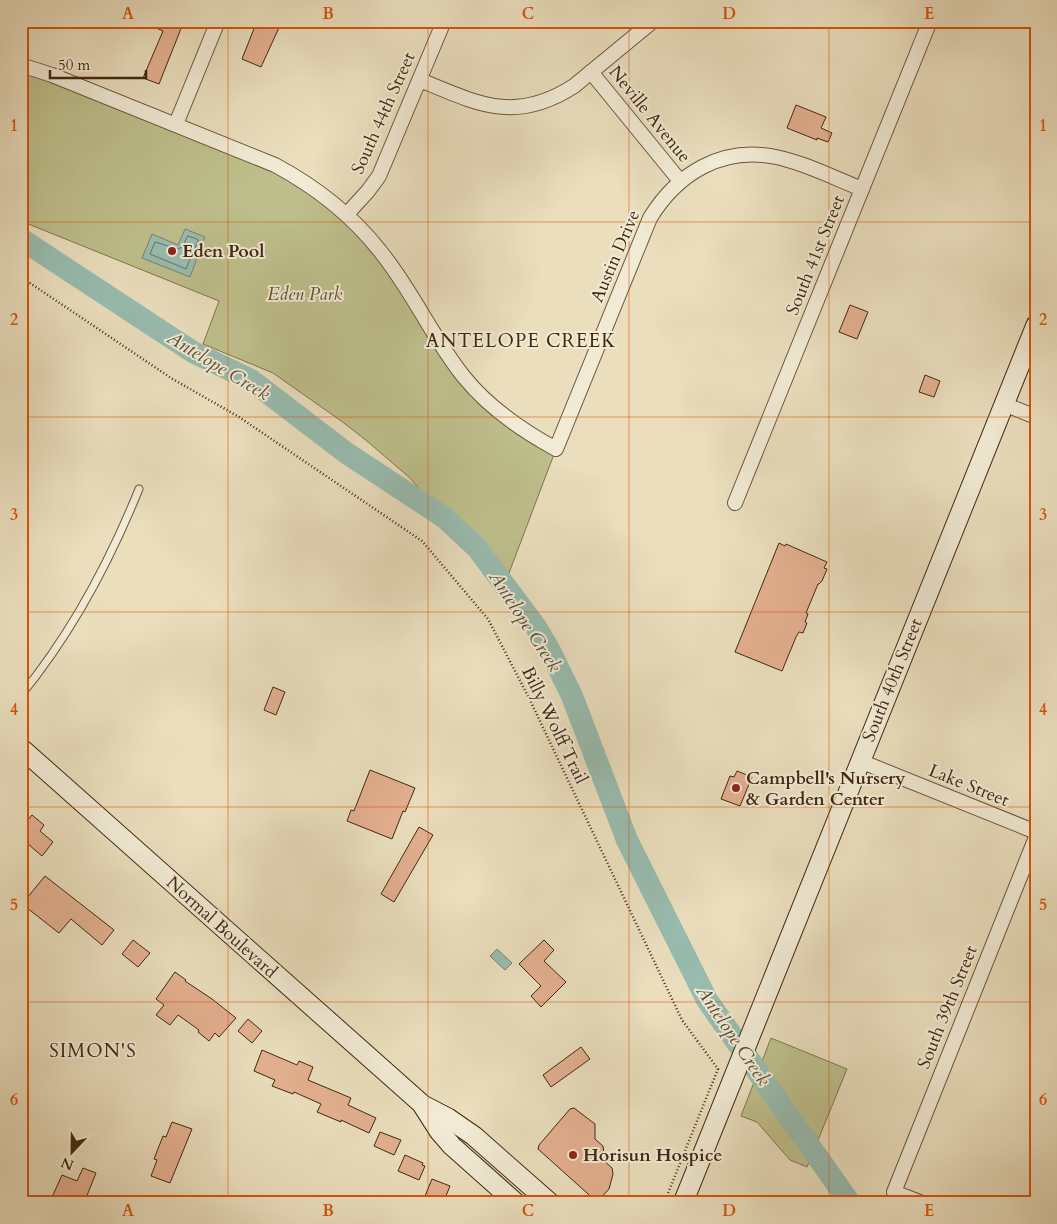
<svg xmlns="http://www.w3.org/2000/svg" width="1057" height="1224" viewBox="0 0 1057 1224" font-family="Cardo,serif">
  <style>
    .green { fill: #bebf8c; stroke: #80744e }
    .water { fill: #98bcaf; stroke: #768170 }
    .lines { fill: none; stroke-linecap: round; stroke-linejoin: round }
    .shore { stroke: #6d7260; stroke-width: 1 }
    .river { stroke: #98bcaf; stroke-width: 22 }
    .building { fill: #e3b090; stroke: #422811 }
    .lane-casing { stroke: #6c563c; stroke-width: 9 }
    .street-casing { stroke: #6c563c; stroke-width: 16 }
    .secondary-casing { stroke: #422811; stroke-width: 21 }
    .path { stroke: #422811; stroke-width: 2.5; stroke-dasharray: 1 2.5; stroke-linecap: butt }
    .lane { stroke: #f1ead4; stroke-width: 7 }
    .street { stroke: #f1ead4; stroke-width: 14 }
    .secondary { stroke: #f1ead4; stroke-width: 19 }
    .grid { fill: none; stroke: #d7540c; stroke-width: 1; stroke-opacity: 0.55 }
    .poi-dot { fill: #8f2418; stroke: #f1ead4; stroke-width: 2 }
    .labels { text-anchor: middle; stroke-width: 4; stroke-linejoin: round; paint-order: stroke }
    .street-label { font-size: 18px; fill: #422811; stroke: #f1ead4 }
    .poi-label { font-size: 18px; font-weight: bold; fill: #422811; stroke: #f1ead4; text-anchor: start }
    .park-label { font-size: 18px; font-style: italic; fill: #614e30; stroke: #f1ead4 }
    .neighbourhood-label { font-size: 19px; letter-spacing: 1px; fill: #422811; stroke: #f1ead4 }
    .water-label { font-size: 19px; font-style: italic; fill: #584d38; stroke: #f1ead4 }
    .neatline { fill: none; stroke: #d7540c; stroke-width: 2 }
    .grid-label { font-size: 16px; text-anchor: middle; font-weight: bold; fill: #d7540c }
  </style>
  <rect width="100%" height="100%" fill="#eadebd"/>
  <filter id="stains"><feTurbulence type="fractalNoise" baseFrequency=".004" numOctaves="4"/><feColorMatrix values="0 0 0 0 .2 0 0 0 0 .09 0 0 0 0 .02 0 0 0 .5 -.17"/></filter>
  <radialGradient id="worn" r=".72"><stop offset=".6" stop-color="#630" stop-opacity="0"/><stop offset="1" stop-color="#630" stop-opacity=".3"/></radialGradient>
  <g class="green">
    <path d="M21 65 275 165 347 214 465 378 556 449 501 594 463 539 410 478 367 441 344 423 273 373 203 344 219 301 21 221Z"/>
    <path d="M771 1038 847 1069 807 1167 790 1160 757 1122 741 1116Z"/>
  </g>
  <g class="water">
    <path d="M185 229 205 237 190 277 142 258 152 234 178 245Z"/>
    <path d="M497 949 512 963 505 970 490 956Z"/>
  </g>
  <g class="lines">
    <path class="shore" d="M188 236 197 239 198 241 186 269 150 254 155 242 178 249 182 247Z"/>
    <path class="river" d="M21 239 193 352 251 380 345 452 445 518 477 548 536 627 549 649 572 696 627 840 707 1000 850 1203"/>
  </g>
  <g class="building">
    <path d="M141 21H184L159 84 143 78 163 31Z"/>
    <path d="M257 21H282L261 67 242 59Z"/>
    <path d="M796 105 826 117 821 128 832 133 828 142 817 138V140L787 128Z"/>
    <path d="M850 305 868 312 857 339 839 332Z"/>
    <path d="M925 375 940 381 934 397 919 392Z"/>
    <path d="M779 543 785 546 786 544 827 562 824 568 827 569 822 581 819 584H818L806 613 808 614 805 622 807 623 803 633 799 632 796 637 782 671 735 652Z"/>
    <path d="M273 687 285 692 276 715 264 710Z"/>
    <path d="M370 770 415 788 405 812 403 811 392 839 347 821 351 810 354 811Z"/>
    <path d="M737 771 752 777 740 806 721 799 730 776 734 777Z"/>
    <path d="M32 815 44 825 40 831 53 842 42 856 21 838V828Z"/>
    <path d="M419 827 433 835 394 902 381 894Z"/>
    <path d="M45 876 114 930 102 945 71 919 59 933 22 904Z"/>
    <path d="M133 940 150 953 138 967 122 954Z"/>
    <path d="M544 940 554 950 544 961 566 982 541 1007 531 996 541 986 519 964Z"/>
    <path d="M175 972 186 980 185 981 212 999 236 1018 219 1037 215 1033 209 1041 198 1032 199 1030 178 1015 170 1025 156 1015 164 1005 156 999Z"/>
    <path d="M248 1019 262 1031 252 1043 238 1031Z"/>
    <path d="M581 1047 590 1059 551 1087 543 1075Z"/>
    <path d="M262 1050 297 1065 299 1061 313 1067 308 1080 351 1098 348 1105 376 1118 369 1133 341 1120V1122L317 1112 321 1104 294 1092 293 1094 272 1086 275 1080 254 1071Z"/>
    <path d="M574 1108 595 1124V1139L603 1146 604 1153 600 1157 612 1168 613 1174 609 1189 597 1202 538 1149 539 1145 570 1109Z"/>
    <path d="M172 1122 192 1129 170 1183 151 1176 157 1160 154 1159 163 1136 166 1137Z"/>
    <path d="M380 1132 401 1140 394 1155 374 1146Z"/>
    <path d="M405 1155 423 1163 422 1165 425 1166 419 1180 398 1171Z"/>
    <path d="M83 1168 96 1173 84 1203H71L53 1195 62 1175 77 1181Z"/>
    <path d="M432 1179 450 1186 443 1203 425 1196Z"/>
  </g>
  <g class="lines">
    <g class="lane-casing">
      <path id="lane" d="M21 695C72 633 109 563 139 489"/>
    </g>
    <g class="street-casing">
      <g id="street">
        <path d="M21 65 52 75 275 165C316 187 351 214 380 251 412 290 432 337 464 377 489 408 521 430 556 449L650 218C677 174 721 146 776 157 805 163 834 178 862 189"/>
        <path d="M591 72 680 181"/>
        <path d="M420 80C478 104 515 124 574 86L653 21"/>
        <path d="M176 124 218 21"/>
        <path d="M347 214 368 191 379 176 444 21"/>
        <path d="M1004 404 1036 417"/>
        <path d="M735 503 930 21"/>
        <path d="M860 761 1036 832"/>
        <path d="M922 1203 894 1192 1036 837"/>
      </g>
    </g>
    <g class="secondary-casing">
      <g id="secondary">
        <path d="M21 748 423 1105 448 1118 474 1136 550 1203"/>
        <path d="M423 1106 439 1131 452 1146 516 1203"/>
        <path d="M683 1203 1036 325"/>
      </g>
    </g>
    <path class="path" d="M21 277 171 378 239 417 422 541 488 619 528 696 682 1020 718 1069 664 1203"/>
    <use href="#lane" class="lane"/>
    <use href="#street" class="street"/>
    <use href="#secondary" class="secondary"/>
  </g>
  <path class="grid" d="M228 21V1203M428 21V1203M629 21V1203M829 21V1203M21 222H1036M21 417H1036M21 612H1036M21 807H1036M21 1002H1036"/>
  <g class="poi-dot">
    <circle cx="172" cy="251" r="5"/>
    <circle cx="736" cy="788" r="5"/>
    <circle cx="573" cy="1155" r="5"/>
  </g>
  <g class="labels">
    <g class="street-label">
      <text transform="translate(383 113) rotate(-66)" y="6">South 44th Street</text>
      <text transform="translate(650 114) rotate(51)" y="6">Neville Avenue</text>
      <text transform="translate(815 255) rotate(-68)" y="6">South 41st Street</text>
      <text transform="translate(615 256) rotate(-67)" y="6">Austin Drive</text>
      <text transform="translate(892 680) rotate(-68)" y="6">South 40th Street</text>
      <text transform="translate(555 725) rotate(64)" y="6">Billy Wolff Trail</text>
      <text transform="translate(969 785) rotate(22)" y="6">Lake Street</text>
      <text transform="translate(222 927) rotate(42)" y="6">Normal Boulevard</text>
      <text transform="translate(947 1007) rotate(-68)" y="6">South 39th Street</text>
    </g>
    <g class="poi-label">
      <text x="182" y="257">Eden Pool</text>
      <text x="746" y="784">Campbell's Nursery<tspan x="746" dy="21">&amp; Garden Center</tspan></text>
      <text x="583" y="1161">Horisun Hospice</text>
    </g>
    <g class="park-label">
      <text x="305" y="300">Eden Park</text>
    </g>
    <g class="neighbourhood-label">
      <text x="521" y="347">ANTELOPE CREEK</text>
      <text x="93" y="1057">SIMON'S</text>
    </g>
    <g class="water-label">
      <text transform="translate(219 365) rotate(31)" y="7">Antelope Creek</text>
      <text transform="translate(526 621) rotate(57)" y="7">Antelope Creek</text>
      <text transform="translate(734 1035) rotate(56)" y="7">Antelope Creek</text>
    </g>
  </g>
  <rect width="1057" height="1224" fill="none" stroke="#eadebd" stroke-width="55"/>
  <g transform="translate(72 1152) rotate(202)" stroke="#f1ead4" stroke-width="4" paint-order="stroke">
  <path d="M0-4L9 19L0 12L-9 19Z" fill="#422811"/>
  <text y="-8" font-size="14" font-weight="bold" text-anchor="middle" fill="#422811">N</text>
  </g>
  <path d="M50 70v8h96v-8" fill="none" stroke="#422811" stroke-width="2.5"/>
  <text x="58" y="70" font-size="15" fill="#422811" stroke="#f1ead4" stroke-width="4" paint-order="stroke">50 m</text>
  <rect x="28" y="28" width="1002" height="1168" class="neatline"/>
  <g class="grid-label">
    <text x="128" y="19">A</text>
    <text x="328" y="19">B</text>
    <text x="528" y="19">C</text>
    <text x="729" y="19">D</text>
    <text x="929" y="19">E</text>
    <text x="14" y="131">1</text>
    <text x="1043" y="131">1</text>
    <text x="14" y="325">2</text>
    <text x="1043" y="325">2</text>
    <text x="14" y="520">3</text>
    <text x="1043" y="520">3</text>
    <text x="14" y="715">4</text>
    <text x="1043" y="715">4</text>
    <text x="14" y="910">5</text>
    <text x="1043" y="910">5</text>
    <text x="14" y="1105">6</text>
    <text x="1043" y="1105">6</text>
    <text x="128" y="1216">A</text>
    <text x="328" y="1216">B</text>
    <text x="528" y="1216">C</text>
    <text x="729" y="1216">D</text>
    <text x="929" y="1216">E</text>
  </g>
  <rect width="100%" height="100%" filter="url(#stains)"/>
  <rect width="100%" height="100%" fill="url(#worn)"/>
</svg>
